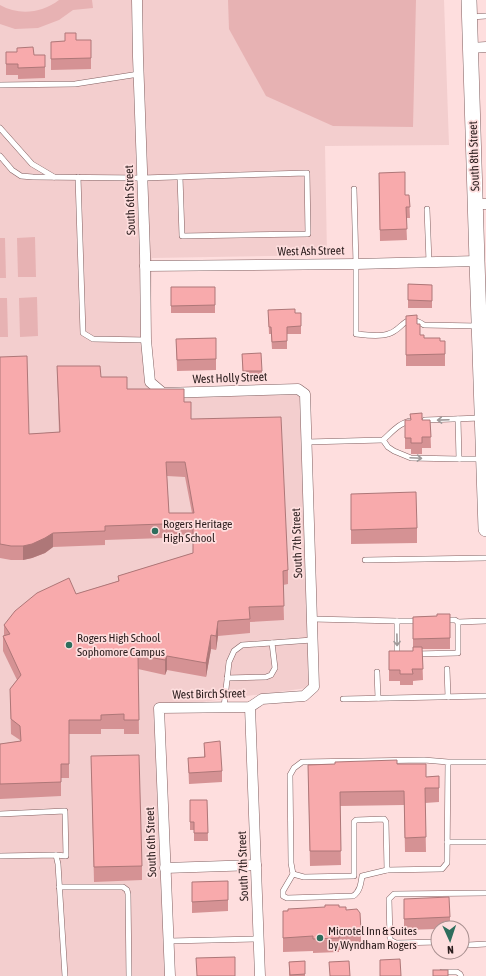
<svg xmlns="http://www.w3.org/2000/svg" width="486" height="976" viewBox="0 0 486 976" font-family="'Asap Condensed',sans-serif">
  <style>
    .built { fill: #f3cece }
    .green { fill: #e7b2b3 }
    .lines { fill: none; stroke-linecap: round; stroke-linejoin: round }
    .lane-casing { stroke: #826061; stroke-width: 6 }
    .street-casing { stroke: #826061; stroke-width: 11 }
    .primary-casing { stroke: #826061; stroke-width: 16 }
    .lane { stroke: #fff; stroke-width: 5 }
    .street { stroke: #fff; stroke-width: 10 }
    .primary { stroke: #fff; stroke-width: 15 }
    .wall { fill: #d59294; fill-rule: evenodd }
    .shaded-wall { fill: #ae7778 }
    .building { fill: #f8aaac; stroke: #ae7778; fill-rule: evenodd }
    .oneway { stroke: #9f9999 }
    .poi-dot { fill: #2e6e5d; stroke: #fedede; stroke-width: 1.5 }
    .labels { text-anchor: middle; stroke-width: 3.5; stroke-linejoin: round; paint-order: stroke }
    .street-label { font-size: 12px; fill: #2a1c1c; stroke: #fedede }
    .poi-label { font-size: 12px; fill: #2a1c1c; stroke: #fedede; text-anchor: start }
  </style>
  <rect width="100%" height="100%" fill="#fedede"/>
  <path class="built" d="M0 0H444L449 145 325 146 327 255 152 258 150 383 163 393 305 394 314 687 159 708 170 976H0Z"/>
  <g class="green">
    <path d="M59 0H92L93 8 73 10 59 20 38 28 15 29 0 24V5C19 16 42 13 59 0Z"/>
    <path d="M228 0H416L413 127 333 126 266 96 229 29Z"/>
    <path d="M35 237 36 277H18L17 238Z"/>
    <path d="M0 238H5L6 278H0Z"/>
    <path d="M37 297 38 336 20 337 19 298Z"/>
    <path d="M0 298H7L8 337H0Z"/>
  </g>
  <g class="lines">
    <g class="lane-casing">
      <g id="lane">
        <path d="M471 17 486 16"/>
        <path d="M0 85 75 84 139 74"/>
        <path d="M0 128 32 164 54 177"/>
        <path d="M0 156 12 170 21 176 33 177 142 178 307 173 308 234 182 236 180 177"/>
        <path d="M78 177 83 333 93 339 146 340"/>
        <path d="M354 189 356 264V334C365 335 379 337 388 334 404 330 404 311 424 325L478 326"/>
        <path d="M427 209 429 262"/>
        <path d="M458 419 459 459"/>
        <path d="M425 420 481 418"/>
        <path d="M383 440 388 447 394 451 411 458 459 459H482"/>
        <path d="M307 442 383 440C391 433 400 422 411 421"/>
        <path d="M365 560 486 558"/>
        <path d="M312 619 397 621"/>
        <path d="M444 620H455L458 622"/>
        <path d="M400 654H397V621H418"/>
        <path d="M416 654 458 653V622L486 621"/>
        <path d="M447 669 448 697"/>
        <path d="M377 672 378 698"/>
        <path d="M227 678 266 677 271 675 275 668 272 643"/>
        <path d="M343 699 486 696"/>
        <path d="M224 707 229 662 234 651 242 645 312 640"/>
        <path d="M448 762 447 863 442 869 387 870 386 822 384 819 356 820 354 822V876L304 877 293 874 291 863 290 775 294 768 302 762 424 760 448 762H486"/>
        <path d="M0 814 65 811 66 856 56 855"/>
        <path d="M447 842H486"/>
        <path d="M0 856 56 855 58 864 65 976"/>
        <path d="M293 874 283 891V896L287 898 353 896C360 892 361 883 362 876L387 870"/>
        <path d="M59 887H123L127 890 128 894 129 976"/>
        <path d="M169 941 260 939"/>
        <path d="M438 942 396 943 390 940 389 899 394 894 486 893"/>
        <path d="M462 943 468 945 486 944"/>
        <path d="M442 972H457L460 974 461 976"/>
      </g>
    </g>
    <g class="street-casing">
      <g id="street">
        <path d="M137 0 138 57 145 254 146 340 150 382 163 393 298 389 305 394 314 687 304 696 262 699 250 707 159 708 170 976"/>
        <path d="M471 48 486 47"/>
        <path d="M476 204H486"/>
        <path d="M145 266 356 264 477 261"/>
        <path d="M250 707 260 976"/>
        <path d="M165 868 256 865"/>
      </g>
    </g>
    <g class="primary-casing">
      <path id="primary" d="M469 0 477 261 486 529"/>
    </g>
    <use href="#lane" class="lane"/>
    <use href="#street" class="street"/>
    <use href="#primary" class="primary"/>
  </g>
  <g class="wall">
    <path d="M91 40V69L51 70V42Z"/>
    <path d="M6 52 34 55 45 67V78L18 79V75H6Z"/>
    <path d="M379 173 405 195H409L410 218H406L407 240 380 241Z"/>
    <path d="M408 284 432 285V308H408Z"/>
    <rect x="171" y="287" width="44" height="26"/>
    <path d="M268 310 295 313H301V334H287V349H272L271 334H269Z"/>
    <path d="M406 316 417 324 420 335 424 338 440 341H445V366H406Z"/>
    <path d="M216 338V370L177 371 176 339Z"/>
    <path d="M242 354 262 371V378L243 379Z"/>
    <path d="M0 357 29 434 59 432 57 366 101 377 127 389 184 402 191 419 288 570V584L283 585 284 620 250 622V633L218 636 216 650 211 649 206 677 167 670 165 675 138 669 139 734H124V729H101V734H69V778H61V796L0 799V744L20 741V740L11 734 10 689 17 680 3 651V636H4V625L76 594 118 581V576L193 553V537L105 540V545L53 547 45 553 32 558 23 560H11L0 558ZM167 476 185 477 192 513H169Z"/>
    <path d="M405 420H430L431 448H422V454H411V449H405Z"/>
    <path d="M351 494 417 528V543L351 544Z"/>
    <path d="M450 614V649H422L423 680 413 681V685H400V681H389V651H413V617L437 616Z"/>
    <path d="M204 743 222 771V782L189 784 188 758 204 757Z"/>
    <path d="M91 756 142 866V880L94 882Z"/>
    <path d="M397 764 426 777 439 776V802L425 803 426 852H405L404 805 340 806 341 865 310 866 308 765Z"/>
    <path d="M190 800H207L208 841H194V830H190Z"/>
    <path d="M192 882 228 900V911L192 913Z"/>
    <path d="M404 899 450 917V928H438V929L404 930Z"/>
    <path d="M339 907 346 910 361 931V946H358V949L339 950V952L313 953V951L283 952V911Z"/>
    <path d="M305 961V976H289V962Z"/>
  </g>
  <g class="shaded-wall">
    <path d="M53 533V547L45 553 32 558 23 560V546Z"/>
    <path d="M218 621V636L216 650V636Z"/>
    <path d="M211 635V649L206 677V663Z"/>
    <path d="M167 656V670L165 675V660Z"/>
  </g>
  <g class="building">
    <path d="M65 33H76V40H91V58L51 59V42L65 41Z"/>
    <path d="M33 47 34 55H45V67L18 68V64H6V52H17V48Z"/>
    <path d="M405 172V195H409L410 207H406L407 229 380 230 379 173Z"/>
    <path d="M408 284 432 285V301L408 300Z"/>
    <path d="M171 287H215V305L171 306Z"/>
    <path d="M295 309V313H301V326L287 327V341L272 342 271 327H269L268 310Z"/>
    <path d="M417 315V324H420V335H424V338H440V341H445V354L406 355V316Z"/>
    <path d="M216 338V359L177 360 176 339Z"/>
    <path d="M261 353 262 371H243L242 354Z"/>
    <path d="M27 356 29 434 60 432 57 366H100L101 377H127V389H184V402H191V419L281 417 288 570 283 571 284 606 249 607 250 619 218 621 216 636 211 635 206 663 167 656 165 660 138 655 139 720H124V714L101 715V720H69V764H61V782L0 784V744L21 741 20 726 11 719 10 689 21 675 3 636 10 634 4 625 15 611 37 593 69 578 76 594 119 581 118 576 193 553V523L105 526V531L53 533 45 538 32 544 23 546H11L0 544V357ZM166 462H185L194 513H169Z"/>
    <path d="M422 413V420H430L431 437H422V443H411V438H405V420H411L410 414Z"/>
    <path d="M416 492 417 528 351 530V494Z"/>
    <path d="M437 614H450V638L413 639V617L437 616Z"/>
    <path d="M413 647H422L423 669H412L413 674H400V670H389V651H413Z"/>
    <path d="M220 741 222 771 189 773 188 758 205 757 204 743Z"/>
    <path d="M139 755 142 866 94 867 91 756Z"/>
    <path d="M397 760V764H426V777L439 776V788H425L426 837 405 838 404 791 340 792 341 851H310L308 765 335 764V762Z"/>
    <path d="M190 800H207L208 833H194V822H190Z"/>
    <path d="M228 881V900L192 902V882Z"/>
    <path d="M449 897 450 917 404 919V899Z"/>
    <path d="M325 905H339V907H346V910L357 909 360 913 361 931H357L358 934 339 935V938L313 939V936L283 938V911H288V909L325 907Z"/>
    <path d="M235 957V976H197L196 958Z"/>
    <path d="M400 959 401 976H380V960Z"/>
    <path d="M305 961V974L290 975 289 962Z"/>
    <path d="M349 961 350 976H330L329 962Z"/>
    <rect x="433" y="970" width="15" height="6"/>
  </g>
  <defs><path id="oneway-shaft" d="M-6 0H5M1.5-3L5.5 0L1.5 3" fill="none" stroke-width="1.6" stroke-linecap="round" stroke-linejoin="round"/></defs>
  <g class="oneway">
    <use href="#oneway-shaft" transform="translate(443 420) rotate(178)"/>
    <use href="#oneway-shaft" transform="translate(416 458) rotate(3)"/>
    <use href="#oneway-shaft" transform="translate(397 640) rotate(89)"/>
  </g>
  <g class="poi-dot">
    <circle cx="155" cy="531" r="4"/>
    <circle cx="69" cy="645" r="4"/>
    <circle cx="320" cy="938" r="4"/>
  </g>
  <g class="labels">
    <g class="street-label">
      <text transform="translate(474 156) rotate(-92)" y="4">South 8th Street</text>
      <text transform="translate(130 200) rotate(-92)" y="4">South 6th Street</text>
      <text transform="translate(311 251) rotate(-1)" y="4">West Ash Street</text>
      <text transform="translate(230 378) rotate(-2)" y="4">West Holly Street</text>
      <text transform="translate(297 543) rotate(-92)" y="4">South 7th Street</text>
      <text transform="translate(209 694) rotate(-1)" y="4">West Birch Street</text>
      <text transform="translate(151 842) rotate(-92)" y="4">South 6th Street</text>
      <text transform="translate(243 866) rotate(-92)" y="4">South 7th Street</text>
    </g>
    <g class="poi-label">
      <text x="163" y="528">Rogers Heritage<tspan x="163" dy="14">High School</tspan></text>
      <text x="77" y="642">Rogers High School<tspan x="77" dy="14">Sophomore Campus</tspan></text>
      <text x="328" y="935">Microtel Inn &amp; Suites<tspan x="328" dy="14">by Wyndham Rogers</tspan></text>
    </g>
  </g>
  <g transform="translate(450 940) rotate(177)"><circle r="19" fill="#fedede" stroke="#a99090"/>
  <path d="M0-3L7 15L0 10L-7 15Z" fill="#2e6e5d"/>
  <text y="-6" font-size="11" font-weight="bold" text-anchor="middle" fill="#2a1c1c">N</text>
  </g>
</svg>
